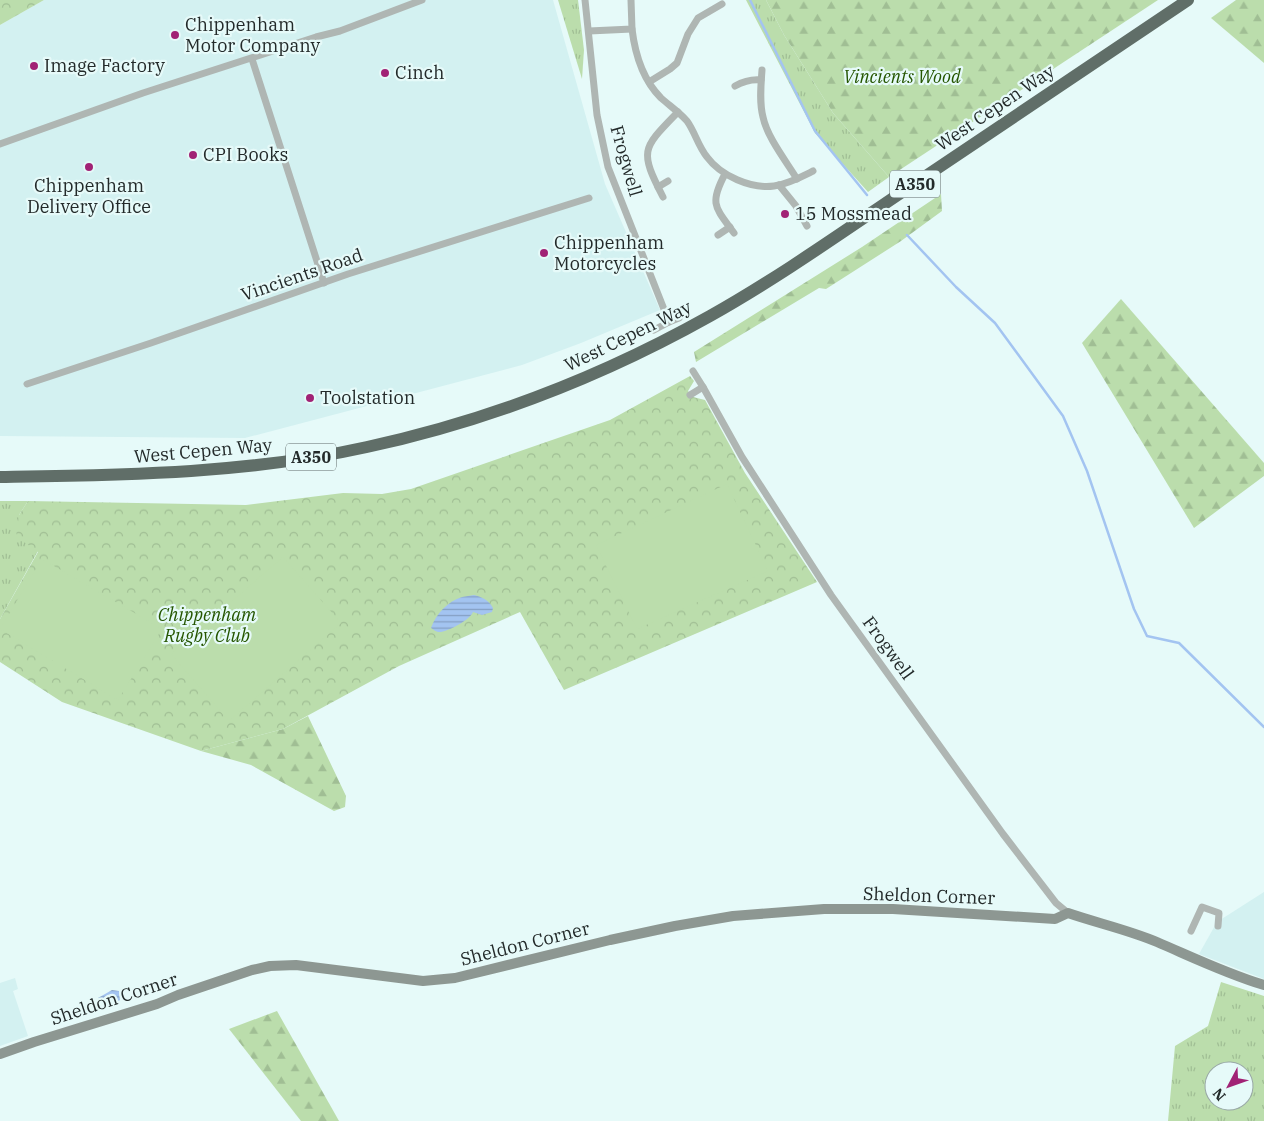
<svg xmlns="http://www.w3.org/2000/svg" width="1264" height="1121" viewBox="0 0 1264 1121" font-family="'IBM Plex Serif',serif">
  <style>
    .built { fill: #d3f1f1 }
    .grass { fill: url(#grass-tufts); fill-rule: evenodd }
    .forest { fill: url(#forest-firs) }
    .park { fill: url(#park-crowns) }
    .pitch { fill: #bbddac }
    .water { fill: url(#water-rules) }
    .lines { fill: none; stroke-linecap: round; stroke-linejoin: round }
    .stream { stroke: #a3c4f1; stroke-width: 2.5 }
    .street { stroke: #afb6b3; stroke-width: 7 }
    .secondary { stroke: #8d9792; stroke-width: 10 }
    .highway { stroke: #606e68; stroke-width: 12 }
    .poi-dot { fill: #a12275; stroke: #e6faf9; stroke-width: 2 }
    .labels { text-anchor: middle; stroke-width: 4.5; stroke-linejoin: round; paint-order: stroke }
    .shield { fill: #e6faf9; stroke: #5e6868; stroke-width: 1 }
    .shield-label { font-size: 16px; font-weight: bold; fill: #232a2a }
    .poi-label { font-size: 18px; fill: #232a2a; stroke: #e6faf9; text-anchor: start }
    .park-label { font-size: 18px; font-style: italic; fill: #255600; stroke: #e6faf9 }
    .street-label { font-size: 18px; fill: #232a2a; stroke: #e6faf9 }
  </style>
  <defs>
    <pattern id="grass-tufts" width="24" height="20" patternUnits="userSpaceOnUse" patternTransform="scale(1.25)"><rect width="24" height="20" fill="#bbddac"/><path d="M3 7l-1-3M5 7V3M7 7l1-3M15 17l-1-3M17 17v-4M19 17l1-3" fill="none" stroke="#a0be94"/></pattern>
    <pattern id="forest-firs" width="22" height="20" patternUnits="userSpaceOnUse" patternTransform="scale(1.25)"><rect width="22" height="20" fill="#bbddac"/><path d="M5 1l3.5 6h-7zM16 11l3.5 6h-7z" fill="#a0be94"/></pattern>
    <pattern id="park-crowns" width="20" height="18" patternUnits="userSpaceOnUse" patternTransform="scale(1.25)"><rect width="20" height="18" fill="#bbddac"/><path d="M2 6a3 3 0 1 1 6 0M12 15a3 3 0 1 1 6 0" fill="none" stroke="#a0be94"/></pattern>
    <pattern id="water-rules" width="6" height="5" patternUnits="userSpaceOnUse" patternTransform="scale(1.25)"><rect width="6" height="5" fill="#a3c4f1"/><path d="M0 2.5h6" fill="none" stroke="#849fc3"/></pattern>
  </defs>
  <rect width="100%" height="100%" fill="#e6faf9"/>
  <g class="built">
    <path d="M44 0H553L605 184 660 310 581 343 522 365 245 438 0 436V25Z"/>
    <path d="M1264 892V979L1199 954 1217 922Z"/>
    <path d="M15 978 18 989 13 991 28 1036 0 1046V983Z"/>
  </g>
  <g class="grass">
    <path d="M558 0H578L584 50 582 79Z"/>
    <path d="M746 0H766L784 35 833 113 889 177 868 192 815 133Z"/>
    <path d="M0 501H28L19 515 38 551 0 619Z"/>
    <path d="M1221 982 1264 996V1121H1168L1175 1046 1208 1026ZM1214 1071H1244V1101H1214Z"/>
  </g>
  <g class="forest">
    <path d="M766 0H1158L889 177 833 113 784 35Z"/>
    <path d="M1236 0H1264V63L1211 18Z"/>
    <path d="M941 194 942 211 901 241 826 289 819 288 696 362 694 352 862 247Z"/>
    <path d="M1121 299 1264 463V476L1194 528 1082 343Z"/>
    <path d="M308 716 346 796 345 807 334 811 251 765 201 751 283 729Z"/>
    <path d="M277 1011 339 1121H301L229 1029Z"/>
  </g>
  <g class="park">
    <path d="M0 0H44L0 25Z"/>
    <path d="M690 376 694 381 688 391 693 397 705 400 745 473 817 582 564 690 520 612 399 666 283 729 201 751 62 702 0 662V619L38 552 16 536 19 515 28 501 246 505 343 493 382 494 411 489 610 420Z"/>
  </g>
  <g class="pitch">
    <path d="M727 484 768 571 637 629 596 545Z"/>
    <path d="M283 557 341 623 229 721 171 654Z"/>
    <path d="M42 559 162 629 118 700 0 629Z"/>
  </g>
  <g class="water">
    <path d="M474 595C482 597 489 600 493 608L492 612 482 615 473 612C471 619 447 633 438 632 435 631 434 630 431 628 436 614 448 601 462 597 466 596 470 596 474 595Z"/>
    <path d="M112 990 119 991 120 1000 117 1002 102 1003 98 998Z"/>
  </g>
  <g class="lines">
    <g class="stream">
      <path d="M750 0 815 131 867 195"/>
      <path d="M907 235 956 287 995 323 1063 416 1087 471 1134 609 1147 636 1179 643 1264 727"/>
    </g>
    <g class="street">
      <path d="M585 0 597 115 608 167 669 322 654 330"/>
      <path d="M632 29C635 54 643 80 661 98 670 106 679 112 687 121 695 132 698 146 707 157 721 176 751 189 774 186 788 184 801 177 813 171"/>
      <path d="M589 31 632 29 631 0"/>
      <path d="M252 59 324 283"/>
      <path d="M762 70C761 85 759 102 763 117 767 137 786 161 797 179"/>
      <path d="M649 82 670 69 677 63 688 34 698 18 722 4"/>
      <path d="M735 86C744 81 751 79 761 80"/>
      <path d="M0 144 143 93 316 37 340 31 422 0"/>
      <path d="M725 174C709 204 715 207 734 233"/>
      <path d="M779 185 796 206 807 226"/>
      <path d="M658 187 668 181"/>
      <path d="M663 197C639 150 642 149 678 112"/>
      <path d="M718 235 730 227"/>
      <path d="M669 322 679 318"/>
      <path d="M693 371 703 387 742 457 831 595 1003 834 1056 903 1068 913"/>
      <path d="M27 384 151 343 348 274 589 198"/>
      <path d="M690 395 703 387"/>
      <path d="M1191 931 1202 907 1219 913 1218 926"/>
    </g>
    <path class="secondary" d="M0 1054 34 1042 157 1004 178 995 252 970 270 966 296 965 423 981 455 978 610 940 675 926 733 916 824 909H893L1055 919 1068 913C1097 923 1129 930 1157 942 1192 957 1227 974 1264 985"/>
    <path class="highway" d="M0 477C123 475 246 474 367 447 487 421 603 376 710 316 783 275 851 226 920 180 1009 120 1098 60 1188 0"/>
  </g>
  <g class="poi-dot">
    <circle cx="175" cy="35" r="5"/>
    <circle cx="34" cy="66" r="5"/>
    <circle cx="385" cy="73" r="5"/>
    <circle cx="193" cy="155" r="5"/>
    <circle cx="89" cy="167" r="5"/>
    <circle cx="785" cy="214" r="5"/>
    <circle cx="544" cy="253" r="5"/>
    <circle cx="310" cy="398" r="5"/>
  </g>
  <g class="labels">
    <g class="shield">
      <rect x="890" y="170.5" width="50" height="27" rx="4"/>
      <rect x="286" y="443.5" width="50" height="27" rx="4"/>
    </g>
    <g class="shield-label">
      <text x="915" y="190">A350</text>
      <text x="311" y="463">A350</text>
    </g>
    <g class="poi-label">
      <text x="185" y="31">Chippenham<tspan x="185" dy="21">Motor Company</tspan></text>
      <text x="44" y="72">Image Factory</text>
      <text x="395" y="79">Cinch</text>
      <text x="203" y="161">CPI Books</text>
      <text x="89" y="192" text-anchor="middle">Chippenham<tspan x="89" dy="21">Delivery Office</tspan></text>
      <text x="795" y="220">15 Mossmead</text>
      <text x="554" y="249">Chippenham<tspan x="554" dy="21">Motorcycles</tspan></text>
      <text x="320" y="404">Toolstation</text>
    </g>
    <g class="park-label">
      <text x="902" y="83">Vincients Wood</text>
      <text x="207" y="621">Chippenham<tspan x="207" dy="21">Rugby Club</tspan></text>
    </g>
    <g class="street-label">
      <text transform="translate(995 108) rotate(-34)" y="6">West Cepen Way</text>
      <text transform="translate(626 161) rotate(74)" y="6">Frogwell</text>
      <text transform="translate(302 275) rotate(-19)" y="6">Vincients Road</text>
      <text transform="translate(628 336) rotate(-26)" y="6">West Cepen Way</text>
      <text transform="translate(203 451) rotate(-5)" y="6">West Cepen Way</text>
      <text transform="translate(888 648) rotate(54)" y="6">Frogwell</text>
      <text transform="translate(929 896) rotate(2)" y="6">Sheldon Corner</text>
      <text transform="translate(525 944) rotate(-14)" y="6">Sheldon Corner</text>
      <text transform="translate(114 999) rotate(-18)" y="6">Sheldon Corner</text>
    </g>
  </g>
  <g transform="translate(1229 1086) rotate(229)"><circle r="24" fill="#e6faf9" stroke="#98a7a6"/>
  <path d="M0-4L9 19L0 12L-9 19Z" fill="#a12275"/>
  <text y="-8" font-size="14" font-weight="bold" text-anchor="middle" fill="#232a2a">N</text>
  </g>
</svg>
